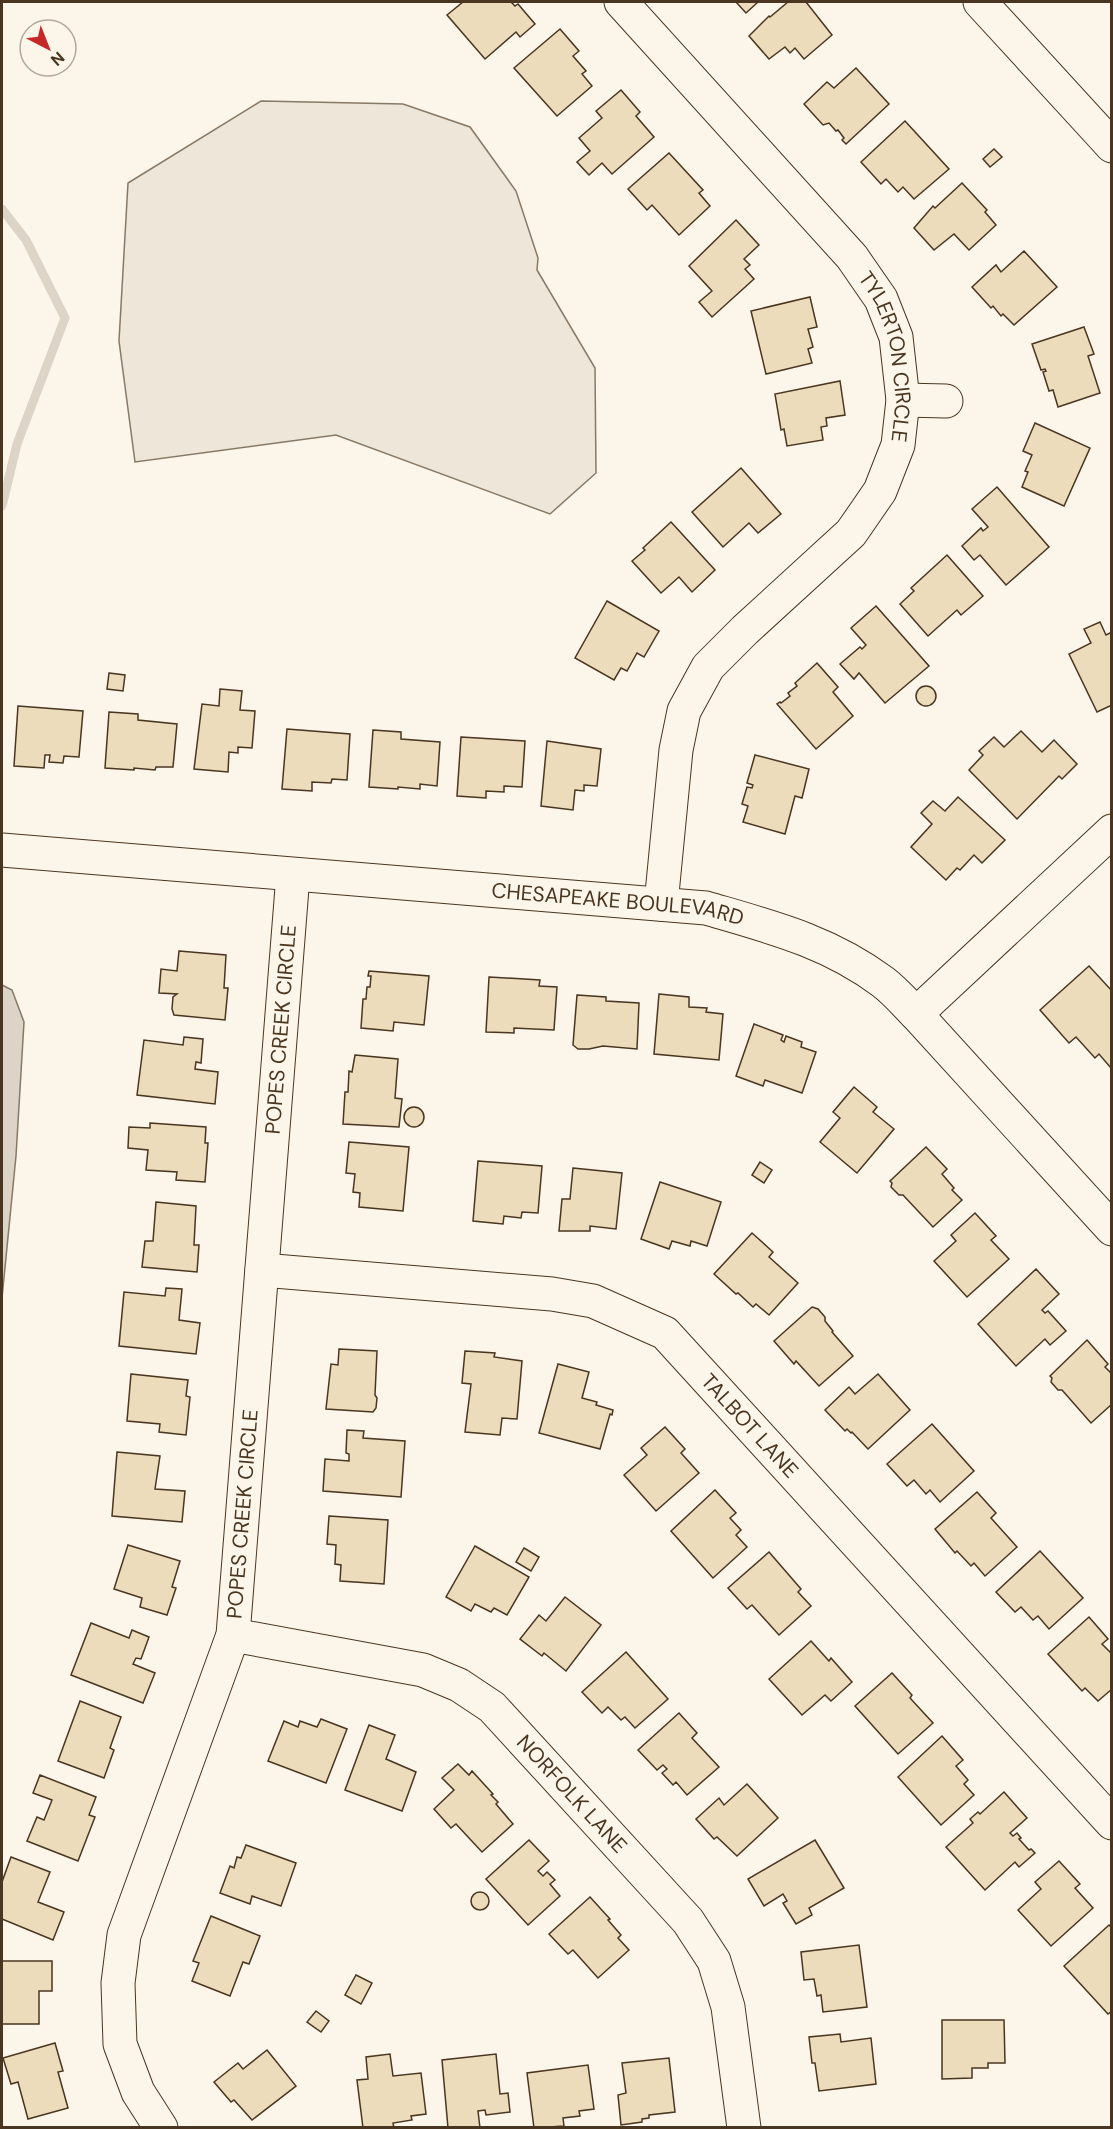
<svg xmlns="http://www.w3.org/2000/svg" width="1113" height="2129" viewBox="0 0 1113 2129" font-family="'DM Sans',sans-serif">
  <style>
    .green { fill: #ede6d9; stroke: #887966; stroke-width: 1.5 }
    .water { fill: #dcd4c6; stroke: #887966; stroke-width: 1.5 }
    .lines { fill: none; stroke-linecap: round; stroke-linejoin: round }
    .stream { stroke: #dcd4c6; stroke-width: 9 }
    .building { fill: #ecdcbc; stroke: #4a3520; stroke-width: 1.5 }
    .minor-casing { stroke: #4a3520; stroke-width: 35 }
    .minor { stroke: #fbf6e9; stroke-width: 33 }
    .labels { text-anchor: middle; stroke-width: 4.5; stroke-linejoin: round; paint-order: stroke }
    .street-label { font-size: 21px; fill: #4a3520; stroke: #fbf6e9 }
  </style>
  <rect width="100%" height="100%" fill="#fbf6e9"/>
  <path class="green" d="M261 101 403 104 470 127 516 191 538 258 537 270 595 368 596 473 550 514 336 435 135 462 119 341 128 183Z"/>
  <path class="water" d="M2 985 12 990 24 1022 16 1156 2 1298Z"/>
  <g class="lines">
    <path class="stream" d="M2 209 26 240 65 318 17 444 2 506"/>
  </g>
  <g class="building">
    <path d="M463 2H511L515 6 518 4 535 24 520 37 516 32 485 59 447 15Z"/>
    <path d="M736 2H758L746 13Z"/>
    <path d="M788 2H806L832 35 804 59 795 48 790 53 785 47 769 59 749 36 769 16 770 17Z"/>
    <path d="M560 29 579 51 573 56 586 71 582 74 592 86 557 116 514 68Z"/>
    <path d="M856 68 889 104 846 144 842 140 844 138 838 130 836 131 829 123 823 125 804 104 827 82 834 88Z"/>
    <path d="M621 90 640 112 636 116 654 137 612 174 602 163 589 175 577 162 590 151 579 138 602 118 596 111Z"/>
    <path d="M905 121 949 169 914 199 903 187 898 192 886 179 881 184 861 162Z"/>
    <path d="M994 149 1002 157 990 167 983 159Z"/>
    <path d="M669 153 703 190 699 193 710 206 679 235 652 205 647 210 628 189Z"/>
    <path d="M962 183 987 210 985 212 996 225 969 250 954 234 934 250 914 228 933 206 935 208Z"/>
    <path d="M736 220 759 245 744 259 750 265 745 269 754 279 712 317 699 302 712 291 689 266Z"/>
    <path d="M1024 251 1057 287 1014 325 1003 314 1001 316 993 306 991 308 972 287 996 265 1001 272Z"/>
    <path d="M810 297 817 327 808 329 813 347 808 349 812 363 766 374 751 311Z"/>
    <path d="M1084 327 1094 354 1088 356 1100 393 1058 407 1053 390 1049 391 1043 372 1046 371 1045 369 1041 370 1032 344Z"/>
    <path d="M840 381 845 415 826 418 827 426 821 427 823 440 787 446 784 429 781 430 775 394Z"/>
    <path d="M1035 423 1090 448 1064 506 1022 487 1028 472 1025 471 1032 455 1023 451Z"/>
    <path d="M741 468 781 514 758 533 749 523 723 547 692 512Z"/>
    <path d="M997 487 1049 547 1006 585 980 555 974 560 962 546 981 528 983 531 988 527 972 509Z"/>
    <path d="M671 522 715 570 692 592 679 577 661 593 632 561 645 550 643 548Z"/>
    <path d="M947 555 983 596 961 615 957 610 928 636 900 604 914 591 911 588Z"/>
    <path d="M607 601 659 631 644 657 637 653 627 671 621 668 614 680 575 658Z"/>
    <path d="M876 606 929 666 885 703 859 673 854 679 840 664 860 647 862 649 866 645 851 628Z"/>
    <path d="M1100 622 1106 635 1112 632V705L1097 712 1069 654 1091 643 1084 629Z"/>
    <path d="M817 663 838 687 833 692 853 716 816 749 777 704 780 702 781 703 790 696 788 693 797 686 795 683Z"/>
    <path d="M109 673 125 675 123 691 107 689Z"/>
    <circle cx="926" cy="696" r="10"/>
    <path d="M220 689 242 691 240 710 255 711 252 748 238 747V753L229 752 228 772 194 769 202 704 219 706Z"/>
    <path d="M18 706 83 711 79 757 64 756 63 763 49 762 50 755H45L44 768 14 766Z"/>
    <path d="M109 712 138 714V720L177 724 173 767H156L155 770 134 768V770L105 768Z"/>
    <path d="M287 729 350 734 347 780 332 779 331 783 312 782V791L282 789Z"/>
    <path d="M373 730 401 732V739L440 742 437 786 420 784V789L398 787V789L369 787Z"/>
    <path d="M1021 731 1042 752 1054 740 1077 764 1062 779 1059 776 1017 819 969 770 983 755 979 751 994 737 1004 747Z"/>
    <path d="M461 737 525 741 522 787 504 786V792L486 791V798L457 796Z"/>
    <path d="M547 741 601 749 597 786 584 785V791L575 790 573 810 541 806Z"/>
    <path d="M755 755 809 769 802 798 795 796 785 834 743 822 748 806 742 804 747 787 752 788 753 785 747 783Z"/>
    <path d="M958 797 1005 840 982 863 974 855 960 870 957 868 946 880 911 847 932 824 921 813 933 801 945 811Z"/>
    <path d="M179 951 226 955 224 988H228L225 1020 174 1015 172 1009 173 997 177 994 159 993 161 969 177 971Z"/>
    <path d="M1089 966 1112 991 1111 1068 1099 1054 1095 1058 1076 1037 1069 1043 1040 1010Z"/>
    <path d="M369 971 429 976 424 1025 394 1022 393 1031 361 1028 363 999H366L367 987H370L371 976H368Z"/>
    <path d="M489 977 540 980 539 986 557 987 554 1030 514 1028V1033L486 1032Z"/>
    <path d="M659 994 689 997V1007L707 1008 706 1012 723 1014 719 1060 654 1054Z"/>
    <path d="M577 995 606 997V1001L639 1003 637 1049 603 1046 589 1049H578L573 1045Z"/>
    <path d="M754 1024 783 1035 781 1040 784 1042 786 1036 802 1042 801 1047 816 1052 802 1093 765 1080 763 1086 736 1076Z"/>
    <path d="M184 1037 203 1039 201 1063 196 1062 195 1069 218 1072 215 1104 137 1095 144 1040 183 1045Z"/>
    <path d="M355 1055 398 1059 395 1098 402 1099 399 1127 343 1124 345 1092H348L349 1071 352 1072Z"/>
    <path d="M854 1087 877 1107 873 1112 894 1129 857 1173 820 1142 840 1118 833 1112Z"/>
    <circle cx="414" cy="1117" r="10"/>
    <path d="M150 1123 206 1127 205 1143H208L205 1182 176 1180 177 1172 146 1170 148 1150 128 1148 129 1127 150 1128Z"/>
    <path d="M349 1142 409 1147 403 1211 359 1207 360 1193 353 1192 355 1174 346 1173Z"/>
    <path d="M926 1147 947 1169 942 1174 954 1188 952 1190 962 1200 933 1227 903 1195H899L891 1187 892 1183 890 1181Z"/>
    <path d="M478 1161 542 1166 538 1213 522 1212 521 1218 504 1216 503 1224 473 1221Z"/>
    <path d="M760 1162 772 1170 764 1183 752 1175Z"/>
    <path d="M573 1168 622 1173 616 1229 590 1226V1231H559L562 1199H570Z"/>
    <path d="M660 1182 721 1202 707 1246 691 1241 690 1246 672 1241 669 1249 641 1239Z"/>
    <path d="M156 1202 196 1206 194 1245H199L197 1272 142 1267 145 1241H153Z"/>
    <path d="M975 1213 996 1236 991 1240 1009 1259 967 1297 934 1261 956 1241 951 1235Z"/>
    <path d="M752 1233 773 1252 769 1257 798 1283 769 1315 756 1304 753 1307 738 1293 736 1294 714 1274Z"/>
    <path d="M1036 1269 1059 1294 1042 1310 1045 1313 1048 1311 1066 1331 1050 1345 1045 1339 1016 1366 978 1324Z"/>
    <path d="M166 1288 182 1289 179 1320 200 1323 196 1354 119 1346 124 1292 165 1296Z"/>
    <path d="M812 1307 818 1309 825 1317V1321L833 1331 832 1332 853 1356 819 1386 796 1361 794 1364 774 1341Z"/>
    <path d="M1087 1340 1108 1364 1105 1367 1112 1374V1404L1091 1423 1062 1390H1058L1051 1382 1052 1378 1050 1376Z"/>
    <path d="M339 1349 377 1351 375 1395 377 1398 376 1408 373 1412 326 1409 331 1364 338 1365Z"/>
    <path d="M465 1351 495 1353 494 1357 522 1361 517 1419 502 1418 500 1435 465 1432 471 1384 462 1383Z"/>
    <path d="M558 1364 589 1372 582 1398 597 1402 596 1405 613 1410 612 1415 610 1414 600 1449 539 1433Z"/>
    <path d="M131 1374 188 1380 186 1396 190 1397 186 1435 159 1432 160 1424 127 1421Z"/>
    <path d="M878 1374 910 1410 868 1449 852 1432 851 1433 847 1429 845 1431 825 1410 849 1387 855 1394Z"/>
    <path d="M932 1424 974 1471 940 1502 930 1490 926 1494 914 1480 907 1486 887 1464Z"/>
    <path d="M665 1427 685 1449 681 1453 699 1473 656 1511 624 1475 647 1455 641 1448Z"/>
    <path d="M347 1430 364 1431 363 1438 405 1441 401 1497 323 1491 325 1459 349 1461V1454L346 1453Z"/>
    <path d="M117 1452 160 1456 155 1489 185 1491 182 1522 112 1516Z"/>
    <path d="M715 1490 736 1513 730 1518 741 1530 736 1535 747 1547 713 1578 671 1531Z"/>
    <path d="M977 1492 996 1513 991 1518 1017 1547 985 1576 974 1563 971 1566 957 1551 955 1553 935 1529Z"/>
    <path d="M329 1516 388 1520 384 1584 340 1581 341 1565 335 1564 336 1545 327 1544Z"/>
    <path d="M128 1545 180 1561 172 1587 176 1588 167 1615 140 1607 142 1598 114 1589Z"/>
    <path d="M475 1546 529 1577 507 1615 494 1608 491 1612 475 1604 471 1611 446 1597Z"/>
    <path d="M524 1548 539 1557 531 1571 516 1562Z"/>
    <path d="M1040 1551 1083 1598 1049 1629 1038 1616 1033 1620 1021 1607 1015 1612 996 1592Z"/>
    <path d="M769 1552 801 1589 798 1592 811 1606 779 1635 752 1605 747 1609 728 1588Z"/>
    <path d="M565 1597 601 1625 566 1671 544 1653 542 1656 520 1639 539 1615 546 1621Z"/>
    <path d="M1089 1617 1108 1639 1102 1644 1112 1654V1689L1098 1701 1085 1688 1082 1691 1048 1654Z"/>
    <path d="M91 1623 129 1638 132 1630 149 1637 141 1659 136 1658 133 1664 155 1673 143 1703 71 1675Z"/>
    <path d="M811 1641 829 1661 831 1658 852 1682 831 1701 825 1695 802 1715 769 1679Z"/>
    <path d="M626 1652 668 1699 635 1728 625 1717 621 1720 608 1707 602 1713 582 1692Z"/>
    <path d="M892 1673 912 1695 910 1698 933 1723 898 1754 855 1706Z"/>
    <path d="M80 1701 121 1717 110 1748 114 1750 104 1778 58 1761Z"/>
    <path d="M679 1713 697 1733 692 1738 719 1767 687 1795 676 1782 673 1785 662 1773 667 1769 663 1765 657 1770 638 1750Z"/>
    <path d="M321 1719 347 1729 326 1783 268 1761 284 1721 298 1727 300 1721 317 1727Z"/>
    <path d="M369 1725 395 1735 386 1759 416 1772 402 1811 345 1790Z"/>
    <path d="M942 1736 963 1760 956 1766 968 1780 964 1784 974 1795 941 1825 898 1777Z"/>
    <path d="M458 1764 469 1775 472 1771 493 1794 491 1795 498 1802 496 1804 513 1824 482 1852 456 1824 451 1828 434 1809 454 1790 442 1778Z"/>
    <path d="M40 1775 96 1797 89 1815 95 1817 78 1861 27 1841 37 1817 44 1820 52 1800 33 1793Z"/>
    <path d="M747 1784 778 1818 737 1856 717 1837 714 1839 696 1819 719 1798 724 1805Z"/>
    <path d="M1004 1792 1027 1818 1010 1833 1013 1836 1017 1833 1021 1838 1019 1839 1029 1850 1031 1849 1035 1853 1019 1867 1015 1862 985 1890 946 1847 973 1823 970 1819 978 1812 980 1814Z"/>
    <path d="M529 1840 549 1861 538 1871 543 1876 547 1872 555 1880 550 1884 560 1896 528 1925 486 1879Z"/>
    <path d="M815 1840 844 1888 809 1908 812 1915 796 1924 783 1903 787 1901 783 1894 764 1906 748 1879Z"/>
    <path d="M246 1845 296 1863 281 1906 252 1896 250 1904 220 1893 230 1866 234 1868 237 1857 241 1858Z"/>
    <path d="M11 1857 50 1872 38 1902 64 1912 53 1940 2 1919V1882Z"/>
    <path d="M1059 1861 1080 1884 1075 1888 1093 1908 1051 1946 1018 1910 1041 1889 1035 1882Z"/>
    <circle cx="480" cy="1901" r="9"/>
    <path d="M590 1897 610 1919 608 1920 621 1935 618 1938 629 1950 598 1978 573 1950 568 1954 549 1934Z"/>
    <path d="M211 1916 260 1936 249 1964 243 1962 230 1996 192 1981 199 1963 193 1961Z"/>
    <path d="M1109 1925 1112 1928V2011L1108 2014 1064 1966Z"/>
    <path d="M859 1945 867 2007 823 2012 821 1995 817 1996 814 1979 804 1980 801 1952Z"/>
    <path d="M2 1961H52V1991H39V2024H2Z"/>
    <path d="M356 1975 372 1983 361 2004 345 1995Z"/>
    <path d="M316 2011 329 2021 321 2032 307 2022Z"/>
    <path d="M942 2020H1004L1005 2063H988V2068H972V2078L942 2079Z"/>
    <path d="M840 2034 841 2042 871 2038 876 2084 819 2091 815 2063H812L809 2037Z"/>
    <path d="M55 2043 63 2071 58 2072 68 2108 28 2119 18 2082 11 2084 3 2058Z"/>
    <path d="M267 2050 296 2086 252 2120 234 2100 231 2102 214 2082 238 2063 243 2069Z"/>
    <path d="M390 2054 393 2076 421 2073 426 2114 411 2116 412 2120 393 2123 394 2128H363L357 2080 368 2079 366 2057Z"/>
    <path d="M496 2054 500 2094 508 2093 510 2112 486 2115 485 2110 478 2111 480 2128H448L442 2060Z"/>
    <path d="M669 2058 675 2112 649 2115V2118L642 2119V2122L621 2125 618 2095 626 2093 622 2063Z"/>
    <path d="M588 2065 594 2109 579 2111 580 2116 563 2118 564 2126 534 2128 527 2073Z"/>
  </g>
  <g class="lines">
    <g class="minor-casing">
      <g id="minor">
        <path id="s1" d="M621 2 852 257 881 299 896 337 903 400 898 445 880 491 851 533 745 630 708 667 684 711 676 750 661 904"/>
        <path d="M980 2 1112 146"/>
        <path d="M903 400 946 401"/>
        <path id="s2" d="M2 850 706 908C771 927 828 941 883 982 895 991 906 1004 916 1014L1112 1229"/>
        <path d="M916 1014 1112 831"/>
        <path id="s3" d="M262 1270 552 1294 593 1301 665 1333 1112 1823"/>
        <path id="s4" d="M233 1635 423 1670 459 1685 492 1707 688 1921 714 1961 728 2007 744 2128"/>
        <path id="s5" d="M161 2128 138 2092 120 2044 118 1983 124 1935 233 1635 293 875"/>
      </g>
    </g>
    <use href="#minor" class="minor"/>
  </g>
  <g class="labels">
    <g class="street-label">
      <text dy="7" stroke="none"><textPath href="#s1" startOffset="453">TYLERTON CIRCLE</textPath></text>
      <text dy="7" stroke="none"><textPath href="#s2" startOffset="618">CHESAPEAKE BOULEVARD</textPath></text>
      <text dy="7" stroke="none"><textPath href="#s5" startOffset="1130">POPES CREEK CIRCLE</textPath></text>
      <text dy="7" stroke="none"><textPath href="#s3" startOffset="537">TALBOT LANE</textPath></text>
      <text dy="7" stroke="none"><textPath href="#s5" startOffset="644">POPES CREEK CIRCLE</textPath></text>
      <text dy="7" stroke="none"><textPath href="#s4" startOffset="390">NORFOLK LANE</textPath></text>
    </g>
  </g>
  <rect width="1113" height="2129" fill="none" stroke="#4a3520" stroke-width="6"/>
  <g transform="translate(48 48) rotate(138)"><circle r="28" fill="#fbf6e9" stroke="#b4a999" stroke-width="1.5"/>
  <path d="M0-4.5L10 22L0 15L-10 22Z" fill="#c62828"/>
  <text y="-9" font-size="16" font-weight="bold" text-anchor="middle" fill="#4a3520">N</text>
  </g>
</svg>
